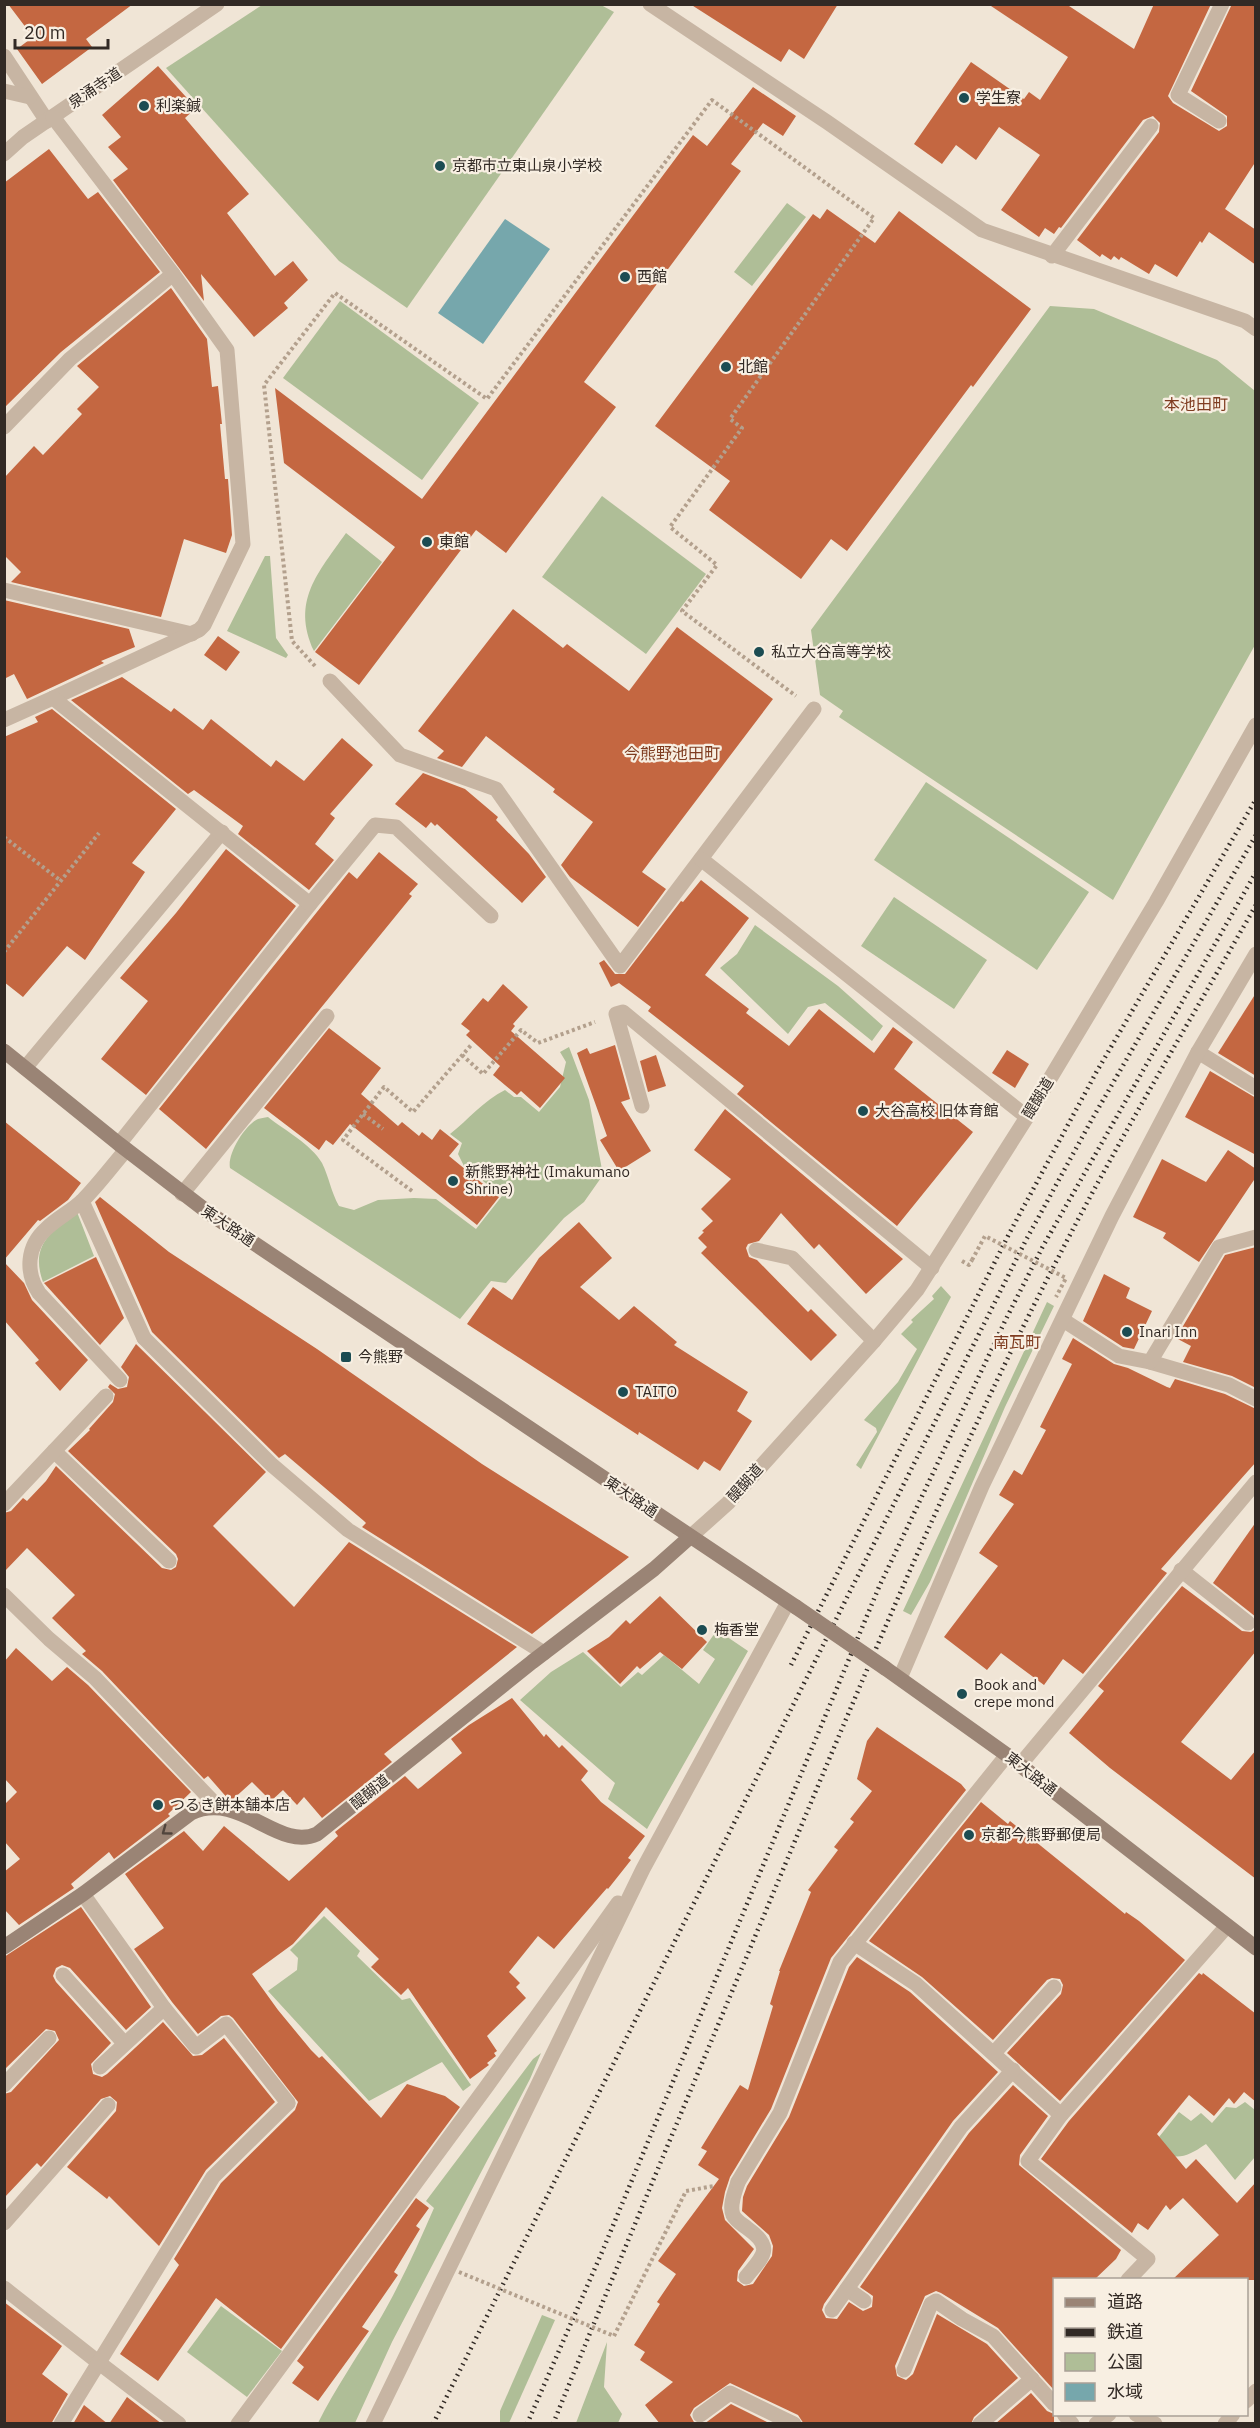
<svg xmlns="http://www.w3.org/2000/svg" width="1260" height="2428" viewBox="0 0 1260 2428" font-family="'IBM Plex Sans','Noto Sans JP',sans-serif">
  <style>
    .green { fill: #afbe97 }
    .water { fill: #76a7ac }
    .building { fill: #c46741 }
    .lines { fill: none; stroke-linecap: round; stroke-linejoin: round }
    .path { stroke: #b3a08d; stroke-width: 4; stroke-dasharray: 3 3; stroke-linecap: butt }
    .service { stroke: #c7b5a3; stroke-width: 15 }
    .minor { stroke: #c7b5a3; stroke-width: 15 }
    .tertiary { stroke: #c7b5a3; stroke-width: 15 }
    .secondary { stroke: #9a8475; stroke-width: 15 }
    .rail { stroke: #322a25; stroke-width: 4.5; stroke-dasharray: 1.5 4.5; stroke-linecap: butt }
    .path-bridge { stroke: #b3a08d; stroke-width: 4; stroke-dasharray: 3 3; stroke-linecap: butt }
    .secondary-bridge { stroke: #9a8475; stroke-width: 15 }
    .oneway { stroke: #51453d }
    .poi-dot { fill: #1c4c52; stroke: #f8efe2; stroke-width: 2 }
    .labels { text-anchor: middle; stroke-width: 4.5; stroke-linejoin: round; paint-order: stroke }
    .street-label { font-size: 15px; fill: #322a25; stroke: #f8efe2 }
    .poi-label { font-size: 15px; fill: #322a25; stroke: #f8efe2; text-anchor: start }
    .neighbourhood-label { font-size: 16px; fill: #7f3c20; stroke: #f8efe2 }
  </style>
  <rect width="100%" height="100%" fill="#f0e5d6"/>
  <g class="green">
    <path d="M601 5 614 12 407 308 339 261 166 68 262 5Z"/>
    <path d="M787 203 806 217 752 286 734 272Z"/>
    <path d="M340 301 479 403 422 480 283 378Z"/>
    <path d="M1050 306 1094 309 1217 360 1255 391V645L1113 900 839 717 843 711 820 695 811 630Z"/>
    <path d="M602 496 706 574 646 654 542 577Z"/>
    <path d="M346 533 382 562 314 651C291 601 318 573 346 533Z"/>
    <path d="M265 556H270L276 638 288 655 286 658 227 631Z"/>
    <path d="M926 782 1089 892 1037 970 874 860Z"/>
    <path d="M894 897 987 960 954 1009 861 946Z"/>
    <path d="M755 925 838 986 883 1026 872 1041 825 1003 808 1007 788 1034 720 968 737 954Z"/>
    <path d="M569 1047 589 1100 603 1175 584 1202 564 1218 506 1283 491 1281 460 1319 230 1168C227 1154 245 1125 258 1119 261 1118 264 1118 268 1117 284 1130 311 1144 322 1163 329 1177 331 1192 339 1206L354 1210 378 1200 414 1198 436 1199 476 1229 502 1196 464 1166 458 1154 462 1143 450 1134C468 1120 484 1100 505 1090L514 1097H521L539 1112 560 1087 566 1062 560 1052Z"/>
    <path d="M77 1212 94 1256 43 1282C30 1246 50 1232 77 1212Z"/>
    <path d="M941 1286 951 1297 861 1469 856 1465 877 1432 876 1428 864 1420 898 1382 917 1349 901 1334 913 1322 911 1320 934 1299 932 1296Z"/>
    <path d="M1047 1302 1054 1306 1005 1407 930 1582 911 1615 903 1611Z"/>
    <path d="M717 1630 748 1651 647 1829 608 1799 615 1783 520 1700 551 1672 583 1652 621 1687 638 1672 642 1675 664 1655 699 1684 715 1659 703 1650Z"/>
    <path d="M324 1916 360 1951 357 1956 402 2000 410 1998 471 2085 463 2091 442 2062 369 2101 268 1991 297 1970 298 1958 290 1950Z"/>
    <path d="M541 2053 530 2079 392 2342 355 2423H318C335 2389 357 2357 377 2324 399 2287 417 2247 434 2208L426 2201 533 2059Z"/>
    <path d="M1245 2102 1255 2110V2157L1235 2180 1206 2144C1184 2159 1175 2161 1151 2147L1179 2112 1191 2121 1201 2113 1212 2123 1226 2107 1236 2108Z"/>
    <path d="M221 2306 282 2351 247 2397 187 2352Z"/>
    <path d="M542 2315 555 2320 509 2423H500V2411Z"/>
    <path d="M607 2342 604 2387 622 2414 618 2423H576Z"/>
  </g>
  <path class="water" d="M505 219 550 249 483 344 438 313Z"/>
  <g class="building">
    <path d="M8 4H133L86 39 92 47 42 84 17 49 33 37Z"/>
    <path d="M690 4H838L804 59 789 49 781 62Z"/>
    <path d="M988 4H1066L1134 49 1154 4H1211L1168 96 1173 103 1219 131 1227 126V116L1191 91 1232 4H1256V161L1225 209 1256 230V265L1209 232 1202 243 1200 241 1177 277 1155 264 1149 274 1121 257 1119 260 1114 256 1111 260 1102 254 1100 257 1077 240 1159 132 1160 123 1153 116 1143 120 1061 228 1059 227 1054 234 1045 228 1039 237 1001 210 1040 155 999 127 976 160 956 145 942 164 914 144 971 62 1024 99 1029 92 1040 100 1068 57Z"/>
    <path d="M158 66 196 108 185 118 249 194 227 213 275 276 293 261 308 280 284 303 288 308 254 337 201 274 204 301 113 180 128 169 108 147 121 137 102 115Z"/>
    <path d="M753 87 796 116 783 136 763 123 731 164 741 171 584 382 616 407 506 553 476 530 359 685 315 652 395 547 284 463 275 388 422 499 693 135 707 146Z"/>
    <path d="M49 149 88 199 98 192 160 272 61 352 4 408V183Z"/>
    <path d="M827 209 875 243 899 211 1031 309 973 387 971 385 847 551 831 539 801 579 709 510 730 481 655 426 813 214 820 219Z"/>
    <path d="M171 288 207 339 212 387 218 386 222 424H220L225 479H228L232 535 226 553 184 539 161 617 11 582 21 572 4 555V478L34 446 43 455 82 414 77 409 99 387 77 366Z"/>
    <path d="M4 600 129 629 135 647 101 661 104 663 27 699 14 674 4 679Z"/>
    <path d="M513 609 563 648 567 644 629 691 677 627 773 699 642 872 666 889 638 927 570 877 561 865 593 822 553 792 555 789 486 736 462 767 437 758 444 751 418 731Z"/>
    <path d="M218 636 240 652 226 671 204 655Z"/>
    <path d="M122 677 171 712 174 708 203 730 211 719 271 767 276 760 304 781 342 738 373 765 330 814 335 818 315 844 334 860 309 890 238 834 243 826 194 790 188 794 71 700Z"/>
    <path d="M52 709 176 809 132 863 145 872 85 960 67 946 23 997 4 982V737L38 722 35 717Z"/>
    <path d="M423 773 465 789 498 817 496 820 529 854 546 877 522 903 437 824 435 826 431 822 426 828 395 804Z"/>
    <path d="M226 849 296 906 146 1095 101 1059 148 1001 120 978 176 913Z"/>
    <path d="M379 852 418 884 409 894 412 896 206 1149 159 1109 349 872 357 879Z"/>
    <path d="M701 880 749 918 705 975 749 1009 746 1013 789 1046 819 1009 874 1053 893 1027 913 1042 894 1069 973 1132 897 1226 737 1094 744 1086 648 1011 651 1007 619 983 611 987 599 963 604 960 615 974H625L681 901 683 902Z"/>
    <path d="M503 984 528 1007 513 1024 515 1026 511 1031 565 1078 540 1108 521 1091 517 1095 493 1075 500 1066 466 1035 470 1031 461 1024 483 998 488 1002Z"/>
    <path d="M1256 993V1076L1218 1053Z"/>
    <path d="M329 1028 381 1068 361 1094 398 1126 402 1122 419 1136 422 1132 432 1140 440 1129 459 1144 449 1156 499 1197 477 1225 350 1124 333 1145 326 1140 319 1150 264 1108Z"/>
    <path d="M615 1045 630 1099 621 1102 651 1151 619 1171 600 1140 607 1136 577 1053 587 1048 590 1054Z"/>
    <path d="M1007 1050 1029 1064 1015 1088 992 1073Z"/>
    <path d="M656 1055 666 1086 648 1092 640 1061Z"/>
    <path d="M1210 1071 1256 1098V1155L1185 1117Z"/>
    <path d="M725 1109 903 1259 866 1294 819 1244 814 1249 781 1213 759 1241 748 1244 746 1248 749 1257 757 1260 808 1312 811 1309 837 1335 811 1361 701 1253 707 1247 698 1238 704 1232 702 1231 713 1221 701 1209 731 1179 694 1150Z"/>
    <path d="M4 1121 81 1183 68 1200 40 1221 38 1220 4 1260Z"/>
    <path d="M1228 1150 1256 1169V1177L1199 1262 1163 1238 1166 1233 1133 1217 1162 1159 1206 1182Z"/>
    <path d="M100 1197 169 1252 317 1349 482 1464 629 1557 532 1634 362 1527 366 1523 364 1521 285 1454 279 1458 152 1332 95 1202Z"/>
    <path d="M579 1222 612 1258 580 1287 619 1320 634 1306 677 1342 674 1345 748 1392 737 1411 752 1421 720 1471 704 1461 698 1470 639 1432 638 1435 467 1324 493 1287 512 1300 539 1258Z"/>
    <path d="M1256 1247V1388L1232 1376 1183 1362 1191 1346 1176 1338 1225 1255Z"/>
    <path d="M96 1257 124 1318 100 1345 44 1283Z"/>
    <path d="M4 1262 24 1283 32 1300 88 1360 60 1391 35 1363 39 1360 4 1320Z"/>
    <path d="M1104 1274 1130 1288 1126 1298 1152 1311 1134 1349 1123 1347 1083 1321Z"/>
    <path d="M1073 1338 1114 1364 1128 1368 1167 1387 1170 1388 1175 1379 1225 1394 1256 1409V1462L1161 1569 1167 1573 1083 1674 1063 1659 1044 1685 1001 1653 987 1670 944 1637 998 1566 979 1553 1014 1504 999 1495 1014 1470 1022 1475 1046 1430 1040 1427 1072 1364 1062 1359Z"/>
    <path d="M136 1344 266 1472 213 1526 294 1607 349 1542 517 1647 384 1754 392 1762 322 1818 304 1797 297 1805 283 1790 271 1801 252 1782 231 1801 229 1800 208 1776 204 1779 102 1671 82 1654 86 1651 52 1618 75 1595 27 1548 4 1572V1513L11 1511 23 1498 27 1501 46 1481 56 1466 162 1568 171 1570 176 1567 178 1559 176 1554 68 1451 90 1430 89 1429 113 1402 115 1394 108 1387 110 1384 118 1389 127 1387 129 1377 121 1367Z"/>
    <path d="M1256 1522V1617L1213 1583Z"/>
    <path d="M1182 1586 1242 1631 1251 1632 1256 1629V1651L1181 1742 1231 1780 1256 1750V1879L1110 1768 1069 1733 1104 1691 1098 1686Z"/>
    <path d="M660 1596 707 1642 682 1669 660 1652 640 1669 637 1666 620 1684 587 1651 609 1637 626 1620 630 1624Z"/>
    <path d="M16 1648 52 1681 67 1667 88 1685 191 1792 168 1814 170 1816 114 1859 109 1852 71 1884 74 1888 19 1925 4 1909V1872L20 1859 4 1841V1805L17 1792 4 1778V1662Z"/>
    <path d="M512 1698 544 1737 546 1734 559 1748 562 1745 588 1771 581 1780 601 1802 645 1836 628 1858 631 1860 608 1889 607 1888 554 1949 538 1936 509 1972 520 1983 516 1987 526 1998 487 2036 497 2051 494 2053 496 2056 487 2063 489 2065 470 2079 408 1988 401 1995 371 1967 379 1959 326 1907 293 1944 252 1974 278 2010 311 2050 319 2058 322 2056 381 2118 407 2084 445 2096 460 2107 281 2349 216 2298 158 2381 120 2354 179 2265 174 2259 221 2183 295 2110 298 2102 233 2018 229 2015 221 2016 198 2034 172 2002 134 1949 164 1928 125 1874 184 1831 203 1851 224 1826 289 1881 338 1836 335 1832 405 1776 418 1789 421 1787 462 1753 451 1739 469 1725Z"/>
    <path d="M877 1727 961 1784 966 1790 831 1958 771 2109 730 2177 725 2192 722 2208 725 2220 754 2249 738 2271 737 2281 744 2286 753 2284 772 2256 773 2246 769 2235 742 2211 743 2197 747 2186 789 2117 849 1967 857 1957 910 1992 998 2072 953 2121 824 2304 822 2310 826 2318 837 2319 849 2302 863 2311 872 2307 873 2296 860 2287 969 2133 1013 2085 1048 2116 1020 2155 1019 2165 1121 2250 1116 2259 1094 2280H1054V2390L998 2328 941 2293 936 2291 925 2296 895 2366 897 2376 906 2380 913 2374 937 2314 987 2344 1018 2378 974 2417 971 2424H804L798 2415 730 2383 694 2408 690 2415 695 2424H660L645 2405 673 2382 640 2360 645 2352 634 2345 660 2304 657 2302 676 2274 658 2261 719 2179 698 2165 707 2151 701 2148 740 2085 748 2090 773 2006 770 2004 780 1971H779L811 1892 808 1890 838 1850 834 1847 854 1822 850 1819 872 1791 857 1779 867 1741Z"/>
    <path d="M981 1802 1008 1824 1010 1821 1125 1914 1126 1912 1139 1921 1185 1960 1060 2101 1007 2053 1061 1994 1063 1985 1060 1979 1052 1978 1047 1980 993 2040 922 1977 869 1941Z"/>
    <path d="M81 1907 151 2007 126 2030 70 1968 62 1965 56 1968 53 1976 56 1982 111 2043 91 2064 93 2074 102 2077 107 2074 163 2022 193 2056 202 2055 224 2038 275 2102 206 2170 159 2246 109 2196 107 2199 67 2167 116 2111 117 2102 110 2096 101 2099 41 2167 37 2163 4 2198V2094L11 2092 59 2040 55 2031 46 2029 4 2070V1957Z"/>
    <path d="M1199 1973 1202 1975 1203 1973 1256 2014V2102L1244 2092 1234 2104 1229 2098 1214 2116 1189 2095 1157 2134 1186 2169 1196 2159 1237 2203 1256 2182V2280H1172L1219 2235 1183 2198 1170 2210 1166 2205 1148 2230 1138 2223 1132 2233 1041 2159 1069 2121Z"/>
    <path d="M416 2198 429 2208 416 2226 420 2229 394 2272 398 2275 362 2327 369 2331 318 2401 292 2383 304 2367 297 2361Z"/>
    <path d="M4 2302 62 2346 42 2374 68 2394 51 2424H4Z"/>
    <path d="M1031 2393 1047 2411 1054 2414V2424H995Z"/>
    <path d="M127 2397 162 2424H109Z"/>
    <path d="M731 2404 771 2424H704Z"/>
    <path d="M84 2405 108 2424H73Z"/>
  </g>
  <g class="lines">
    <g class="path">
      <path d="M315 666 292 641 264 385 335 293 487 399 712 100 874 218 730 419 742 428 670 527 717 565 682 611 796 696"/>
      <path d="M4 837 61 881"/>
      <path d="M4 952 99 833"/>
      <path d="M462 1055 483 1074 521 1030 538 1043 595 1022"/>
      <path d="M363 1114 383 1129"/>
      <path d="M412 1191 343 1140 384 1087 413 1112 472 1044"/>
      <path d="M962 1261 969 1265 972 1260"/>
      <path d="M614 2336 686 2191 714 2186"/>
    </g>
    <g class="service">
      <path d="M1219 121 1178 95 1222 4"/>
      <path d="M1052 256 1151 126"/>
      <path d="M4 427 70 359 173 274"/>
      <path d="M330 681 400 755 496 789 620 966 814 709"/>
      <path d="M701 859 1027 1117"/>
      <path d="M1198 1052 1256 1088"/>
      <path d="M25 1068 222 832"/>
      <path d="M642 1106 616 1014 623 1012 932 1268"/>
      <path d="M119 1144 310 904"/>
      <path d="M182 1194 327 1016"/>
      <path d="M82 1201 144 1338"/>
      <path d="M756 1250 792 1258 874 1341"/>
      <path d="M1063 1320 1119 1356 1150 1362 1229 1385 1256 1399"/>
      <path d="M1150 1362 1219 1247 1256 1237"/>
      <path d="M120 1380 39 1293C25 1272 27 1246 46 1229 57 1218 72 1211 83 1200 98 1185 112 1166 126 1150"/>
      <path d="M54 1451 169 1561"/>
      <path d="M4 1504 106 1396"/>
      <path d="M1181 1570 1248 1623"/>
      <path d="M4 1595 49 1639 95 1678 218 1807"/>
      <path d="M83 1894 164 2008 196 2047 226 2024 288 2103"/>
      <path d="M854 1943 916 1984 1061 2115"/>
      <path d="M63 1975 124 2043"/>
      <path d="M994 2053 1054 1987"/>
      <path d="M100 2067 164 2008"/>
      <path d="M4 2085 49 2038"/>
      <path d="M738 2182C735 2192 729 2205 733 2215 736 2221 742 2224 747 2228 775 2248 763 2256 746 2277"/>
      <path d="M4 2223 108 2105"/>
      <path d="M1128 2280 1148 2259 1028 2161 1061 2115 1227 1926"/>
      <path d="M4 2288 98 2362"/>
      <path d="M847 2289 864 2301"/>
      <path d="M832 2310 961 2127 1013 2070"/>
      <path d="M904 2370 931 2304 936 2301 962 2319 993 2336 1054 2404"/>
      <path d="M1064 2414 1072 2424"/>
      <path d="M700 2415 730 2393 794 2424"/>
      <path d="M980 2424 1032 2379"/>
    </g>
    <g class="minor">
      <path d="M650 4 827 122 982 230 1245 321 1256 329"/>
      <path d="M4 56 47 121"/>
      <path d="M4 91 30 97"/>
      <path d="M4 154 23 137 217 4"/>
      <path d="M4 590 192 634"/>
      <path d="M53 698 199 630 204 625 243 544 227 350 173 274 53 117"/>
      <path d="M4 720 53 698 310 904 375 825 396 827 491 916"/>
      <path d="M144 1338 272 1465 348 1530 544 1653"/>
      <path d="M690 1537 728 1503 874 1341 917 1290 1027 1117 1156 902 1256 725"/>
      <path d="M900 1678 982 1486 1112 1216 1198 1052 1256 954"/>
      <path d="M1020 1765 1256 1482"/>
      <path d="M738 2182 780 2113 840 1962 1007 1755"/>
      <path d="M98 2362 179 2424"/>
      <path d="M61 2424 213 2177 288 2103"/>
      <path d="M238 2424 487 2086 618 1903"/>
      <path d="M373 2424 643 1869 788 1602"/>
    </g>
    <g class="tertiary">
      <path d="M1246 2401 1256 2391"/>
      <path d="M1136 2414 1155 2424"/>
      <path d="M1096 2424 1109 2414"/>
      <path d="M1225 2424 1233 2414"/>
    </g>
    <g class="secondary">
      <path d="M4 1051 119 1144 209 1213 796 1607"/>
      <path d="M885 1668 1007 1755 1256 1948"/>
      <path d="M4 1947 83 1894 191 1813C240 1790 278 1852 317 1834L532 1662 654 1569 690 1537"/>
    </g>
    <g class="rail">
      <path d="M791 1665 1010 1232 1097 1071 1256 799"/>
      <path d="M433 2424 1026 1240 1091 1121 1256 835"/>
      <path d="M527 2424 602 2252 879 1587 1006 1319 1042 1248 1256 872"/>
      <path d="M553 2424C631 2231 712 2040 792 1848 875 1649 959 1449 1058 1258 1119 1139 1189 1022 1256 905"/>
    </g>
    <g class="path-bridge">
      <path d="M972 1260 985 1236 1066 1278 1056 1297"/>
      <path d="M459 2272 614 2336"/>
    </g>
    <path class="secondary-bridge" d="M796 1607 885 1668"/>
  </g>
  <defs><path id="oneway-chevron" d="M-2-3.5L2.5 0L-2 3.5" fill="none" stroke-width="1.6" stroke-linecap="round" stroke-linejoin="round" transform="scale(1.5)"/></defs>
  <use class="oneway" href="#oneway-chevron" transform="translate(166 1831) rotate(144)"/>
  <g class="poi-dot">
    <circle cx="964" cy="98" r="6"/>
    <circle cx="144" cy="106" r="6"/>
    <circle cx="440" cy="166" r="6"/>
    <circle cx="625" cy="277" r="6"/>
    <circle cx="726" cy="367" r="6"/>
    <circle cx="427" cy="542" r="6"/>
    <circle cx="759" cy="652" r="6"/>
    <circle cx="863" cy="1111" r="6"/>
    <circle cx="453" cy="1181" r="6"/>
    <circle cx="1127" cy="1332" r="6"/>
    <rect x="340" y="1351" width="12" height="12" rx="3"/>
    <circle cx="623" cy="1392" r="6"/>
    <circle cx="702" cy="1630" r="6"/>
    <circle cx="962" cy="1694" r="6"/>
    <circle cx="158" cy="1805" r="6"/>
    <circle cx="969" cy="1835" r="6"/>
  </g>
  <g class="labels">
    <g class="street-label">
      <text transform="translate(95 88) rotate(-34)" y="5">泉涌寺道</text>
      <text transform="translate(1038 1098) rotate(-59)" y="5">醍醐道</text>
      <text transform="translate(228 1226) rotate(34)" y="5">東大路通</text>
      <text transform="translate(745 1483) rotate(-48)" y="5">醍醐道</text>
      <text transform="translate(631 1497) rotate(34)" y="5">東大路通</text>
      <text transform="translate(1031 1774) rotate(38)" y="5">東大路通</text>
      <text transform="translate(370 1792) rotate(-39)" y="5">醍醐道</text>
    </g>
    <g class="poi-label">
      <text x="976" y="103">学生寮</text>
      <text x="156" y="111">利楽鍼</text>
      <text x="452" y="171">京都市立東山泉小学校</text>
      <text x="637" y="282">西館</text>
      <text x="738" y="372">北館</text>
      <text x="439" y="547">東館</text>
      <text x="771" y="657">私立大谷高等学校</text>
      <text x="875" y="1116">大谷高校 旧体育館</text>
      <text x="465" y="1177">新熊野神社 (Imakumano<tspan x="465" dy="17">Shrine)</tspan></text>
      <text x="1139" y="1337">Inari Inn</text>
      <text x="358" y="1362">今熊野</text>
      <text x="635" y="1397">TAITO</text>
      <text x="714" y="1635">梅香堂</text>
      <text x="974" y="1690">Book and<tspan x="974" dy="17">crepe mond</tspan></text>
      <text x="170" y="1810">つるき餅本舗本店</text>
      <text x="981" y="1840">京都今熊野郵便局</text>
    </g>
    <g class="neighbourhood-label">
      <text x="1196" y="410">本池田町</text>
      <text x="672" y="759">今熊野池田町</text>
      <text x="1017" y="1348">南瓦町</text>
    </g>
  </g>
  <rect width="1260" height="2428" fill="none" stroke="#322a25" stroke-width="12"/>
  <rect x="1053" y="2278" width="195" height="138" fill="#f8efe2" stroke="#a9a096" stroke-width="1.5"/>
  <rect x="1065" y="2298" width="30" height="9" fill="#9a8475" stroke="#a9a096" stroke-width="1.5"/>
  <text x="1107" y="2308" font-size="18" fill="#322a25">道路</text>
  <rect x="1065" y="2328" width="30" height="9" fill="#322a25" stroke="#a9a096" stroke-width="1.5"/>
  <text x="1107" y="2338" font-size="18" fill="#322a25">鉄道</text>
  <rect x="1065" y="2353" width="30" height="18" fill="#afbe97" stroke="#a9a096" stroke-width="1.5"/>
  <text x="1107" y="2368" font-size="18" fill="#322a25">公園</text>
  <rect x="1065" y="2383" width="30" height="18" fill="#76a7ac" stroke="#a9a096" stroke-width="1.5"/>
  <text x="1107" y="2398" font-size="18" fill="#322a25">水域</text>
  <path d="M15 39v9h93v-9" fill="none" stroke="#322a25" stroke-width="3"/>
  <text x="24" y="39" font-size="18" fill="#322a25" stroke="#f8efe2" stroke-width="4.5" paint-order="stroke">20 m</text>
</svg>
